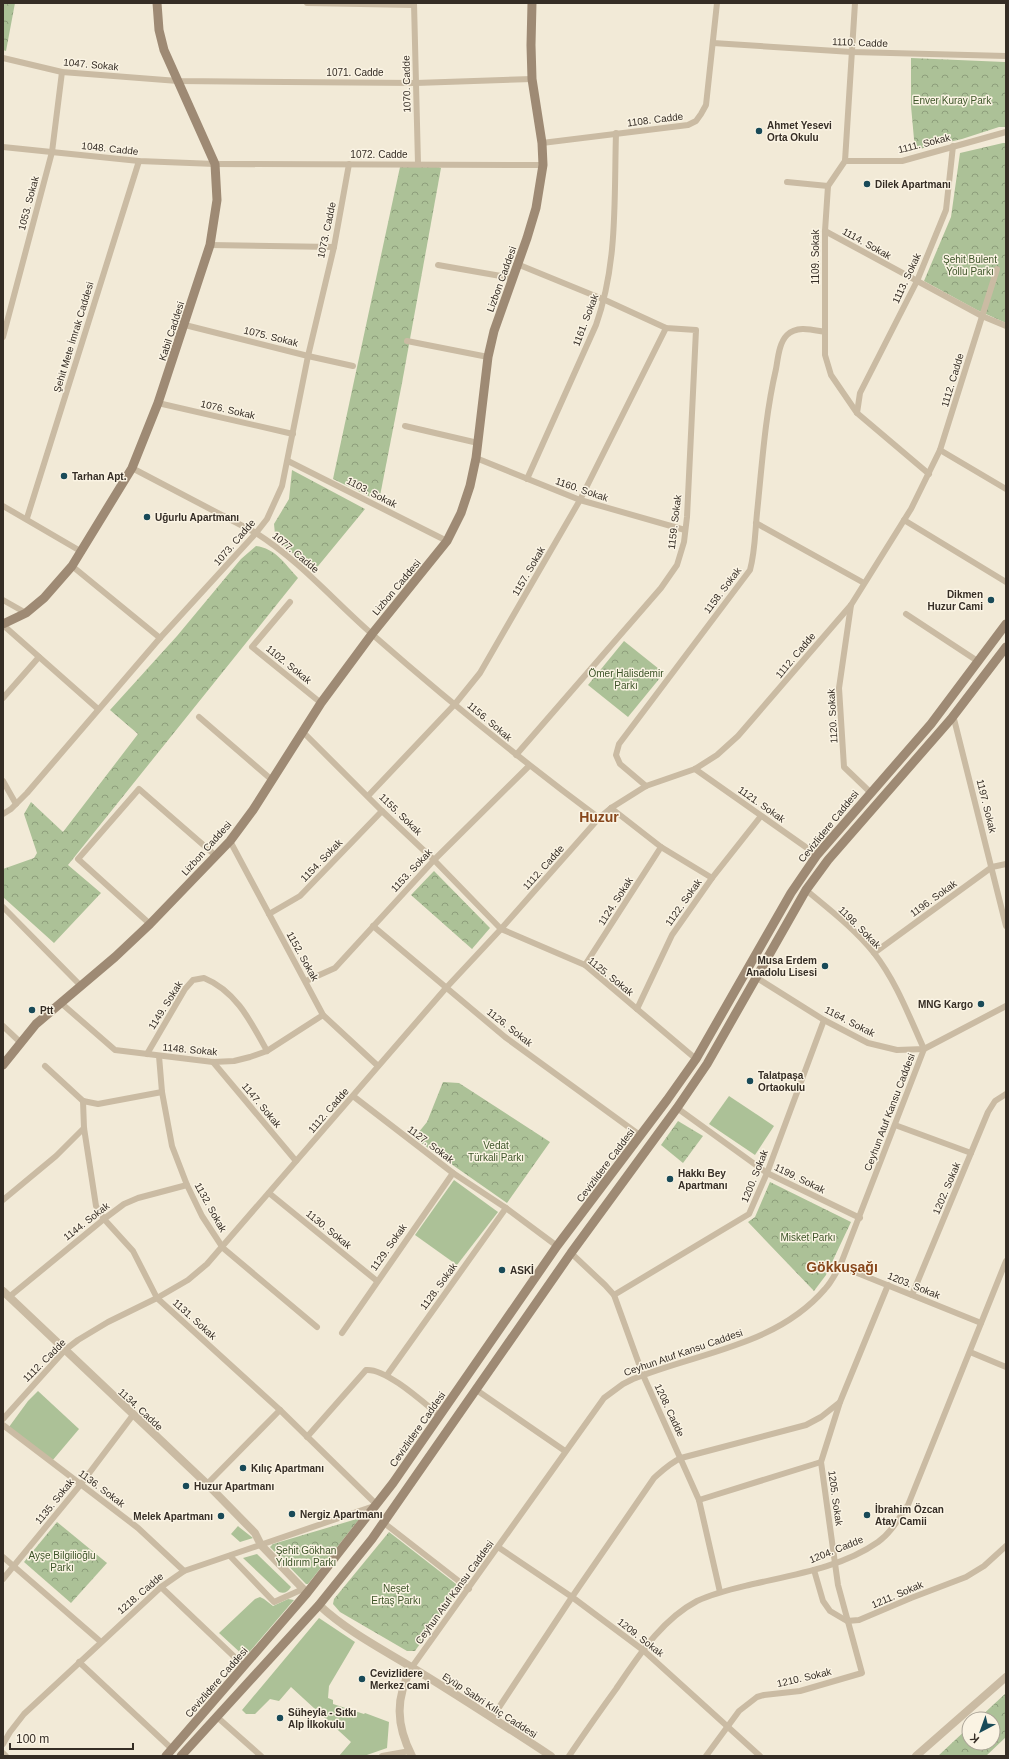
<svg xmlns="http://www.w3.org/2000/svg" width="1009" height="1759" viewBox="0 0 1009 1759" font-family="Helvetica,sans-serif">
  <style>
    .grass { fill: #acc197 }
    .forest { fill: url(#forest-crowns) }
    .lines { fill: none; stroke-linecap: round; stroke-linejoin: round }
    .minor { stroke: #cabba3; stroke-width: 6 }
    .tertiary { stroke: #cabba3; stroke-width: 8 }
    .secondary { stroke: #9e8a74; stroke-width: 9 }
    .poi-dot { fill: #194a58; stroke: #faf3e3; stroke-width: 1.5 }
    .labels { text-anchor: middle; stroke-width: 3; stroke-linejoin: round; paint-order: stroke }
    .street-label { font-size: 10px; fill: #352d25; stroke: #faf3e3 }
    .park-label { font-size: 10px; fill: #3d5428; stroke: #faf3e3 }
    .poi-label { font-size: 10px; font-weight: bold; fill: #352d25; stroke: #faf3e3; text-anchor: start }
    .district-label { font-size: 14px; font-weight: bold; fill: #87461b; stroke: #faf3e3 }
  </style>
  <defs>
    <pattern id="forest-crowns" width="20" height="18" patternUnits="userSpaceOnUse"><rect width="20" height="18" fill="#acc197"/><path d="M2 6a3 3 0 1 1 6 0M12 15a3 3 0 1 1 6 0" fill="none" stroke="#8d9d7b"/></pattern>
  </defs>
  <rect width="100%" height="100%" fill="#f2ead7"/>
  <g class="grass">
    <path d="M729 1096 774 1126 755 1155 709 1124Z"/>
    <path d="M454 1180 498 1212 457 1265 415 1235Z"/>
    <path d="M38 1391 79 1429 52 1461 9 1427 28 1401Z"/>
    <path d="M238 1526 239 1527 253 1538 240 1542 231 1534Z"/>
    <path d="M257 1554 291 1587C288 1592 284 1594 279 1592L243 1558Z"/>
    <path d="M260 1597 264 1599 273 1606 288 1599 294 1600 245 1657 219 1633 255 1599Z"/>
    <path d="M319 1618 355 1642 329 1686 328 1698 333 1700V1704L364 1714 365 1713 389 1722 387 1748 364 1756H339L351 1742 291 1687 279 1701 270 1699 255 1714H246L242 1710Z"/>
  </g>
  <g class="forest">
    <path d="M3 3H15L6 51 3 50Z"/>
    <path d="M911 58 1005 62 1006 127H999L962 139 915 150 911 106Z"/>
    <path d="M1003 143H1006V323L977 310 924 281 951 217 960 153Z"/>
    <path d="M430 163 441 168 402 383 379 501 333 479 400 167Z"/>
    <path d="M292 470 365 509 314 571 283 545 275 534 274 524 289 499Z"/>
    <path d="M256 546C275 548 285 564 298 578L68 865 101 893 54 943 3 897V869L34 858 37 853 24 814 31 802 63 832 138 734 110 710 177 636 241 559Z"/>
    <path d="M624 641 664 673 628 717 588 685Z"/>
    <path d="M434 871 490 928 472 949 411 895Z"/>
    <path d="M443 1082 459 1083 550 1142 507 1203 414 1138 427 1122Z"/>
    <path d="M678 1121 703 1136 683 1163 661 1145Z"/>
    <path d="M770 1182 851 1222 826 1275 814 1291 748 1222 755 1217Z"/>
    <path d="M360 1518 308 1584H306L270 1547 273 1544Z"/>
    <path d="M57 1522 107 1563 71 1603 24 1562Z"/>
    <path d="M389 1532 456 1584V1592L415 1651H407L340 1612 333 1604 334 1599Z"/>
    <path d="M1006 1693V1737L986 1756H938L969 1727V1743H993V1719H978Z"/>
  </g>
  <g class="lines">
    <g class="minor">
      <path d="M307 3 414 5"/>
      <path d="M414 3 418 164"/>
      <path d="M855 3 845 161 828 186 825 231V355L831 375 857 413 929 474"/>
      <path d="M713 43 852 52 1006 56"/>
      <path d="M3 58 62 72 178 81 416 83 532 79"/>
      <path d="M542 143 688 125 696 121 701 114 706 105 717 3"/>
      <path d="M3 147 139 161 215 164 543 165"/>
      <path d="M845 161H902L1006 132"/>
      <path d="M787 182 828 186"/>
      <path d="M825 231 982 316 1006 326"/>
      <path d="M210 245 334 247"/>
      <path d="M438 265 512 278"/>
      <path d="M185 325 308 356 353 366"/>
      <path d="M3 337 52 152 62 72"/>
      <path d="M407 341 488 357"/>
      <path d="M158 403 293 434"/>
      <path d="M857 413 860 393 917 281 946 210 953 146"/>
      <path d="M405 426 478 443"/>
      <path d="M940 450 1006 489"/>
      <path d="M476 458 580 500 685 530"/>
      <path d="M288 461 447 541"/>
      <path d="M132 468 256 533C300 561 334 601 373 635 446 699 521 760 599 818"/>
      <path d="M527 479 596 325C618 263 614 199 616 133"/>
      <path d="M3 506 82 552"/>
      <path d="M27 518 139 161"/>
      <path d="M904 520 1006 582"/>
      <path d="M756 523 864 583"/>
      <path d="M72 566 160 638"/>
      <path d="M3 600 26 613"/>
      <path d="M290 602 252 647 321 703"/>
      <path d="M851 605 839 688 844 767 870 792"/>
      <path d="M906 614 979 662"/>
      <path d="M3 625 98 709"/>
      <path d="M3 698 39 657"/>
      <path d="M953 715 1006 926"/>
      <path d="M199 717 272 780"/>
      <path d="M302 731 382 811 434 860 501 929 585 965 696 1059"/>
      <path d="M516 755 661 588 677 565 684 542 687 517 696 330 666 328 605 300 517 264"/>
      <path d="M695 769 817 855"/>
      <path d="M3 781 16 804"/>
      <path d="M646 786 620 764 616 755 619 744 750 570C755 552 755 533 757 513 762 465 765 416 776 369 778 358 779 343 787 335 797 325 813 330 825 332"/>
      <path d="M368 796 455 704 480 673 580 500 666 328"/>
      <path d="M611 808 661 847 712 878"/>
      <path d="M3 814 11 809 27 793 160 638 256 533 267 519 282 486 308 356 334 247 349 164"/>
      <path d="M230 841 323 1015 378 1066"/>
      <path d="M3 907 80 985"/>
      <path d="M269 914 300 896 382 811"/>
      <path d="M150 924 78 859 139 789 216 856"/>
      <path d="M373 926 505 1037 641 1136"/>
      <path d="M874 953 992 867 1006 864"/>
      <path d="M585 965 661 847"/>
      <path d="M757 978 824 1020 868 1043 897 1050 924 1049 1006 1006"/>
      <path d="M306 981 335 968 434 860 529 766"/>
      <path d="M61 1003 115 1050 213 1062 234 1061 250 1057 267 1051 323 1015"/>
      <path d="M637 1009 672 935 712 878 761 816"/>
      <path d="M3 1026 20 1042"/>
      <path d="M147 1054 185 989 193 980 204 978C236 991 251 1022 267 1051"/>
      <path d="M159 1056 162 1092 172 1146 187 1185 202 1216 223 1248 317 1327"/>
      <path d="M213 1062 296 1161"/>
      <path d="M45 1066 83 1101"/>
      <path d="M353 1096 453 1173 506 1208 557 1246"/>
      <path d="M83 1101 98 1104 162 1092"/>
      <path d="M677 1108 767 1173 860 1218"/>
      <path d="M895 1125 971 1153"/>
      <path d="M269 1193 377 1281"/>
      <path d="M3 1200 56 1156 84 1128"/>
      <path d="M571 1253 605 1285 614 1295 643 1375 699 1500 720 1592"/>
      <path d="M840 1266 981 1323"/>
      <path d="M614 1295 749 1214 767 1173 824 1020"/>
      <path d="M912 1295 988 1112 995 1101 1006 1094"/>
      <path d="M9 1297 104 1219 124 1204 138 1198 187 1185"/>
      <path d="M342 1333 453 1173"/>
      <path d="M970 1352 1006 1367"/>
      <path d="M387 1375 506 1208"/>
      <path d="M475 1389 565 1451"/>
      <path d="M3 1419 65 1350 78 1340 108 1322 157 1298 188 1280 207 1264 446 988 501 929 599 818 611 808 646 786 695 769 717 755 738 736 851 605 911 509 940 450 997 269"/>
      <path d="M3 1425 138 1528 184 1571"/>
      <path d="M307 1437 366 1370C386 1368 424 1403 440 1416"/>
      <path d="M207 1484 280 1410"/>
      <path d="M699 1500 821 1462"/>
      <path d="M384 1523 469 1589"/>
      <path d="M498 1547 572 1597 643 1650 760 1756"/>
      <path d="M230 1556 274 1602 303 1589"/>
      <path d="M3 1557 101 1642"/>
      <path d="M814 1570 823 1601 830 1611 847 1621 859 1620 911 1598 966 1577 984 1566 1006 1546"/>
      <path d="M3 1579 81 1484 133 1415"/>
      <path d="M161 1587 244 1666"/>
      <path d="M79 1662 172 1749"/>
      <path d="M412 1667 604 1398 623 1384 633 1379C699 1352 776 1346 825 1289 831 1283 835 1274 840 1266L924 1049C909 1016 896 981 874 953 855 929 830 910 806 890"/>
      <path d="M217 1717 261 1756"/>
      <path d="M492 1718 572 1597 654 1478C663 1470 670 1463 681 1458L806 1425 821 1417 840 1402"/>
      <path d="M3 1744 10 1732 24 1714 161 1587 184 1571 377 1505 280 1410 157 1298 133 1251 104 1219 96 1206 84 1128 83 1101"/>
      <path d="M3 1753 6 1756"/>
      <path d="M382 1756 410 1751"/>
      <path d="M569 1756C584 1734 600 1711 616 1689 638 1657 661 1620 697 1601 714 1593 732 1589 749 1585 792 1575 841 1568 878 1542 891 1533 899 1518 908 1505L1006 1261"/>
      <path d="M706 1756 739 1711 757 1697 764 1695 800 1691 862 1673 838 1585 821 1462 840 1402 888 1285"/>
    </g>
    <g class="tertiary">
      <path d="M3 1291 207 1484 255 1533 261 1545 307 1593"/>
      <path d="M319 1605C347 1631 380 1648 413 1668 459 1696 505 1726 551 1756"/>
      <path d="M412 1756C396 1725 395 1698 412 1667"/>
      <path d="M916 1756 1006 1677"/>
    </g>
    <g class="secondary">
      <path d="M3 624 26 613 44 598 72 566 132 468 158 403 210 245 217 200 215 164 164 50 159 30 157 3"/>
      <path d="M3 1065 36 1024 115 957 150 924 230 841 253 810 321 703 372 634 447 541 461 513 470 486 476 458 488 357 494 331 527 238 536 208 543 165 542 143 532 79 531 45 532 3"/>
      <path d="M166 1756 307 1593 393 1483 557 1246 667 1100 696 1059 791 893 817 855 931 724 1006 624"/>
      <path d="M181 1756 319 1605 372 1539 571 1253 677 1108 707 1064 806 890 828 860 951 719 1006 647"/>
    </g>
  </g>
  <g class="poi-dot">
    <circle cx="759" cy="131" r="4"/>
    <circle cx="867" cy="184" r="4"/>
    <circle cx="64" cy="476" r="4"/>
    <circle cx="147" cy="517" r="4"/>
    <circle cx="991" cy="600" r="4"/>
    <circle cx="825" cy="966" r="4"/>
    <circle cx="981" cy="1004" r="4"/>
    <circle cx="32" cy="1010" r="4"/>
    <circle cx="750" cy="1081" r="4"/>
    <circle cx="670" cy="1179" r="4"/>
    <circle cx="502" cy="1270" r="4"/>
    <circle cx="243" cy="1468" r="4"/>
    <circle cx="186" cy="1486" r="4"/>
    <circle cx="292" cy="1514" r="4"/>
    <circle cx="867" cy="1515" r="4"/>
    <circle cx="221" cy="1516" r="4"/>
    <circle cx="362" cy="1679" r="4"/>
    <circle cx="280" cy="1718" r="4"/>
  </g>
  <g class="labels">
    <g class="street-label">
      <text transform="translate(860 42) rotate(2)" y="4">1110. Cadde</text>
      <text transform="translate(91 64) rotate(5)" y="4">1047. Sokak</text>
      <text x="355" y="76">1071. Cadde</text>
      <text transform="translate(406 84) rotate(-91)" y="4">1070. Cadde</text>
      <text transform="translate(655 119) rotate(-7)" y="4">1108. Cadde</text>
      <text transform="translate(924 143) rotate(-14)" y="4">1111. Sokak</text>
      <text transform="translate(110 148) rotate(6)" y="4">1048. Cadde</text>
      <text x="379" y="158">1072. Cadde</text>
      <text transform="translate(28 203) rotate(-75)" y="4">1053. Sokak</text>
      <text transform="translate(326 230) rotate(-78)" y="4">1073. Cadde</text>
      <text transform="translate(867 243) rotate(29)" y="4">1114. Sokak</text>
      <text transform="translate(815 257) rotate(-90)" y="4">1109. Sokak</text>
      <text transform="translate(906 278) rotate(-65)" y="4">1113. Sokak</text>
      <text transform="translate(501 279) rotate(-70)" y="4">Lizbon Caddesi</text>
      <text transform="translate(585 320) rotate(-69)" y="4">1161. Sokak</text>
      <text transform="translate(171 331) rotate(-72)" y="4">Kabil Caddesi</text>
      <text transform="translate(271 336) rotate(14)" y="4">1075. Sokak</text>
      <text transform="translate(73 337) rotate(-73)" y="4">Şehit Mete İmrak Caddesi</text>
      <text transform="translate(952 380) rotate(-73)" y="4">1112. Cadde</text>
      <text transform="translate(228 409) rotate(13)" y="4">1076. Sokak</text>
      <text transform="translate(582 489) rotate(19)" y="4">1160. Sokak</text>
      <text transform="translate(372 492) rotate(27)" y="4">1103. Sokak</text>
      <text transform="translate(674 522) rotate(-83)" y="4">1159. Sokak</text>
      <text transform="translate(234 542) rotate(-49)" y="4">1073. Cadde</text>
      <text transform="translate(296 552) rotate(40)" y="4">1077. Cadde</text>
      <text transform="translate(528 571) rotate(-60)" y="4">1157. Sokak</text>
      <text transform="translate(396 587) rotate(-50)" y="4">Lizbon Caddesi</text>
      <text transform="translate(722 590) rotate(-53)" y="4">1158. Sokak</text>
      <text transform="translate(795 655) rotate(-50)" y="4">1112. Cadde</text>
      <text transform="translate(289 664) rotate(39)" y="4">1102. Sokak</text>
      <text transform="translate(832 716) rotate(-93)" y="4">1120. Sokak</text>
      <text transform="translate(490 721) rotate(40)" y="4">1156. Sokak</text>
      <text transform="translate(762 804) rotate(35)" y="4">1121. Sokak</text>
      <text transform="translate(987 806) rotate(76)" y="4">1197. Sokak</text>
      <text transform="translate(401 814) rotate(44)" y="4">1155. Sokak</text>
      <text transform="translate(828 826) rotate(-51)" y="4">Cevizlidere Caddesi</text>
      <text transform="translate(206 848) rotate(-48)" y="4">Lizbon Caddesi</text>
      <text transform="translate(321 860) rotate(-46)" y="4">1154. Sokak</text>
      <text transform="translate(543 867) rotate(-48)" y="4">1112. Cadde</text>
      <text transform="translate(411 870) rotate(-47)" y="4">1153. Sokak</text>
      <text transform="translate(933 898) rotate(-36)" y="4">1196. Sokak</text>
      <text transform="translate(615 901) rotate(-57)" y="4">1124. Sokak</text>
      <text transform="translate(683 902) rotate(-55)" y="4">1122. Sokak</text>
      <text transform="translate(860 927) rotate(45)" y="4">1198. Sokak</text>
      <text transform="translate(303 956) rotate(61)" y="4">1152. Sokak</text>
      <text transform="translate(611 976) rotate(39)" y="4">1125. Sokak</text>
      <text transform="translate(165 1005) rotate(-58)" y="4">1149. Sokak</text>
      <text transform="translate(850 1021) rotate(27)" y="4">1164. Sokak</text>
      <text transform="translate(510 1027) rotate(38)" y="4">1126. Sokak</text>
      <text transform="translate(190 1049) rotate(5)" y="4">1148. Sokak</text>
      <text transform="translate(262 1105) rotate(50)" y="4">1147. Sokak</text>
      <text transform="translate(328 1110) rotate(-49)" y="4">1112. Cadde</text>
      <text transform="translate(889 1112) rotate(-69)" y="4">Ceyhun Atuf Kansu Caddesi</text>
      <text transform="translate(431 1144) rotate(37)" y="4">1127. Sokak</text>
      <text transform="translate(605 1165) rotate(-53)" y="4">Cevizlidere Caddesi</text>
      <text transform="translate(754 1176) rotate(-68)" y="4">1200. Sokak</text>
      <text transform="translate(800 1178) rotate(26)" y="4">1199. Sokak</text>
      <text transform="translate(946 1188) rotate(-67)" y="4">1202. Sokak</text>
      <text transform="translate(211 1207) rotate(61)" y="4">1132. Sokak</text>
      <text transform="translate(86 1221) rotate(-38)" y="4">1144. Sokak</text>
      <text transform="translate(329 1229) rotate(39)" y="4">1130. Sokak</text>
      <text transform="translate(388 1247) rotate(-55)" y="4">1129. Sokak</text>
      <text transform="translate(914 1285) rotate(22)" y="4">1203. Sokak</text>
      <text transform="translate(438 1286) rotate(-54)" y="4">1128. Sokak</text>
      <text transform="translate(195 1319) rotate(42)" y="4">1131. Sokak</text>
      <text transform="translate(683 1352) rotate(-19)" y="4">Ceyhun Atuf Kansu Caddesi</text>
      <text transform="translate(44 1360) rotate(-45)" y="4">1112. Cadde</text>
      <text transform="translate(141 1409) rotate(43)" y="4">1134. Cadde</text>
      <text transform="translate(670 1410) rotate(65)" y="4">1208. Cadde</text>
      <text transform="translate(417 1429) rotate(-55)" y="4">Cevizlidere Caddesi</text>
      <text transform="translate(102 1488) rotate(37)" y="4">1136. Sokak</text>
      <text transform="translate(836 1498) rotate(82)" y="4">1205. Sokak</text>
      <text transform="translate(54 1501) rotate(-51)" y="4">1135. Sokak</text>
      <text transform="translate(836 1549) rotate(-22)" y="4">1204. Cadde</text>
      <text transform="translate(454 1592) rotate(-54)" y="4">Ceyhun Atuf Kansu Caddesi</text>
      <text transform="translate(140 1593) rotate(-41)" y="4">1218. Cadde</text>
      <text transform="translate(897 1594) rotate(-23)" y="4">1211. Sokak</text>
      <text transform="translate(641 1637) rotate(38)" y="4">1209. Sokak</text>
      <text transform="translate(804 1677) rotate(-13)" y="4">1210. Sokak</text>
      <text transform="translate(216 1682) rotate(-49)" y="4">Cevizlidere Caddesi</text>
      <text transform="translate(490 1705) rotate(33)" y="4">Eyüp Sabri Kılıç Caddesi</text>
    </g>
    <g class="park-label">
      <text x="952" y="104">Enver Kuray Park</text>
      <text x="970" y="263">Şehit Bülent<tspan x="970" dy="12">Yollu Parkı</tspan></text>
      <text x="626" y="677">Ömer Halisdemir<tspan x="626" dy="12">Parkı</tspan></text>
      <text x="496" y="1149">Vedat<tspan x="496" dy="12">Türkali Parkı</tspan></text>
      <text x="808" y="1241">Misket Parkı</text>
      <text x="306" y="1554">Şehit Gökhan<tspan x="306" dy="12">Yıldırım Parkı</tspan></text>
      <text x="62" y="1559">Ayşe Bilgilioğlu<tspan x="62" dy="12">Parkı</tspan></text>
      <text x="396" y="1592">Neşet<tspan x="396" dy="12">Ertaş Parkı</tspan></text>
    </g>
    <g class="poi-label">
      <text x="767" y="129">Ahmet Yesevi<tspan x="767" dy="12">Orta Okulu</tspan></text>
      <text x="875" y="188">Dilek Apartmanı</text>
      <text x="72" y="480">Tarhan Apt.</text>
      <text x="155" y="521">Uğurlu Apartmanı</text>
      <text x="983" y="598" text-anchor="end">Dikmen<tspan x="983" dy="12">Huzur Cami</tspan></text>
      <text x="817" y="964" text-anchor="end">Musa Erdem<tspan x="817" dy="12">Anadolu Lisesi</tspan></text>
      <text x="973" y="1008" text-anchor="end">MNG Kargo</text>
      <text x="40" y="1014">Ptt</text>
      <text x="758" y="1079">Talatpaşa<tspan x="758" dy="12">Ortaokulu</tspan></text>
      <text x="678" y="1177">Hakkı Bey<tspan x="678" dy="12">Apartmanı</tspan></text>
      <text x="510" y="1274">ASKİ</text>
      <text x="251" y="1472">Kılıç Apartmanı</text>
      <text x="194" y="1490">Huzur Apartmanı</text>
      <text x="875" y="1513">İbrahim Özcan<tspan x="875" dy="12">Atay Camii</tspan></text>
      <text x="300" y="1518">Nergiz Apartmanı</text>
      <text x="213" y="1520" text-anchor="end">Melek Apartmanı</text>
      <text x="370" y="1677">Cevizlidere<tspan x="370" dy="12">Merkez cami</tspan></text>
      <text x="288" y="1716">Süheyla - Sıtkı<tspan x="288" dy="12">Alp İlkokulu</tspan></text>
    </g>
    <g class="district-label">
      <text x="599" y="822">Huzur</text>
      <text x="842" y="1272">Gökkuşağı</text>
    </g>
  </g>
  <rect width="1009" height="1759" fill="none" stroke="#352d25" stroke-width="8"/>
  <g transform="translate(981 1731) rotate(221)"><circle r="19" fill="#faf3e3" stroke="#aba497"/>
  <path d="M0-3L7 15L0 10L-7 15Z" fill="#194a58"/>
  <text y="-6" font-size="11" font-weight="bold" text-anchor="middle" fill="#352d25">K</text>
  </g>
  <path d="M10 1743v6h123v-6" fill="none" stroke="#352d25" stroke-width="2"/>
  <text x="16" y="1743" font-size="12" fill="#352d25" stroke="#faf3e3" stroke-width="3" paint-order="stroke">100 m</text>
</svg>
